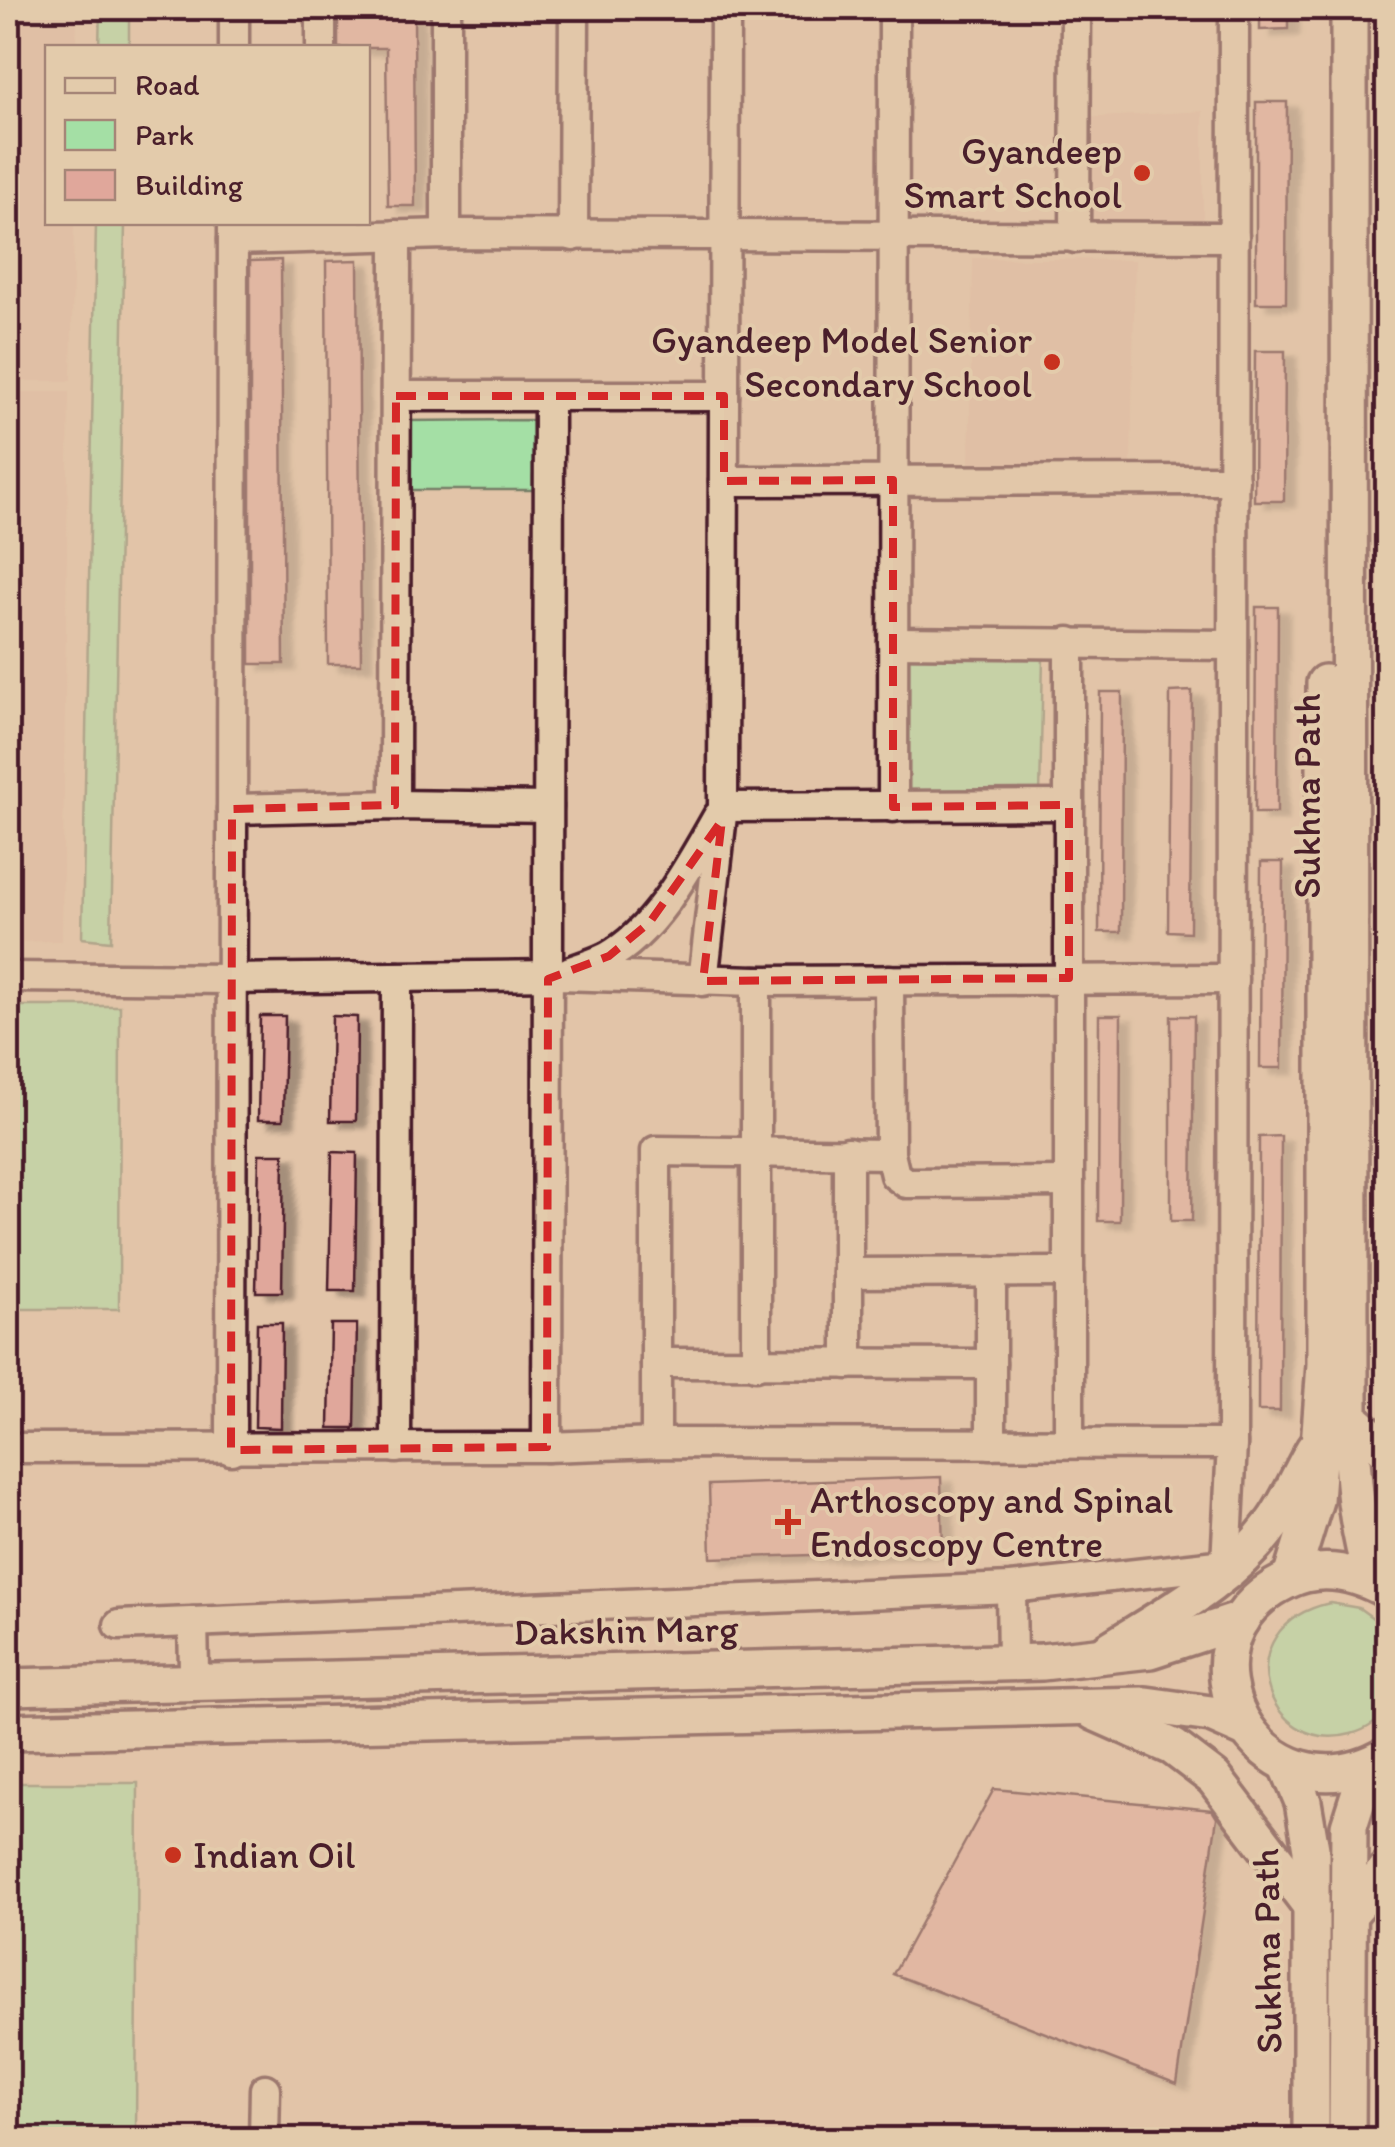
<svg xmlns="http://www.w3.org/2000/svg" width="1395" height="2147" viewBox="0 0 1395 2147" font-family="Itim,sans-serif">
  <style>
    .built { fill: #deb8a2 }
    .green { fill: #a4dfa5; stroke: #777f68; stroke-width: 2.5 }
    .building { fill: #e0a79b; stroke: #4a1f2b; stroke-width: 2.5; filter: url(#shadow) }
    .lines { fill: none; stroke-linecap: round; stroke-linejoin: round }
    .minor-casing { stroke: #4a1f2b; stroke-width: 35 }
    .major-casing { stroke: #4a1f2b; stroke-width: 42 }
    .minor { stroke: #e3cbab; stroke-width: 28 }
    .major { stroke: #e3cbab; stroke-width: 35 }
    .marked { fill: none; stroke: #d62828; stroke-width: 8; stroke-dasharray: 20 12; stroke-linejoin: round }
    .poi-dot { fill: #c8321e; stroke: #e3cbab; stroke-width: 4 }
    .labels { text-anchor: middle; stroke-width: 8; stroke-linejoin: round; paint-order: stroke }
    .poi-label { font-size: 38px; fill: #4a1f2b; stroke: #e3cbab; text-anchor: end }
    .street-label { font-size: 38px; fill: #4a1f2b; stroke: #e3cbab }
  </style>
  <defs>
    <filter id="shadow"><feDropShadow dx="11" dy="6" stdDeviation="2.5" flood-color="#0004"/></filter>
  </defs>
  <rect width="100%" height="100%" fill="#e2c4a8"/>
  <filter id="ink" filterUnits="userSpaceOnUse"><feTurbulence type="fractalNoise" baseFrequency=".01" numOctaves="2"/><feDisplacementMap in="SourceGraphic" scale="20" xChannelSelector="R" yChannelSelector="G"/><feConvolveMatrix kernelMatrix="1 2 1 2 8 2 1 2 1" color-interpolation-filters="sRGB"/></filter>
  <g filter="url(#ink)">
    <g class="built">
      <path d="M8 19 77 20 76 47 48 48V222L74 223 71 381H8Z"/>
      <path d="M1203 111V228L1080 230 1081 118Z"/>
      <path d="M973 258 1135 260 1131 466 969 464Z"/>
      <path d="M8 392H69L62 941 8 942Z"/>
    </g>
    <g class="green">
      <path d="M100 8H129V47H99Z"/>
      <path d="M96 223H125L111 941 82 938Z"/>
      <path d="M536 420 537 490H405L403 421Z"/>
      <path d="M908 655 1043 657 1040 797 905 795Z"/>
      <path d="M8 1006H120L119 1309H8Z"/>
      <path d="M1330 1603 1359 1608 1388 1629 1387 1708C1379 1722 1366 1730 1351 1734 1266 1757 1222 1627 1330 1603Z"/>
      <path d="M8 1783H138L136 2139H8Z"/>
    </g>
    <g class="building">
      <path d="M338 8H414L415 206H388L386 48H338Z"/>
      <path d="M1260 8H1288V29L1260 30Z"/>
      <path d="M1256 102H1287L1286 303H1256Z"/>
      <path d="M281 260 284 664H250V261Z"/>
      <path d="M358 260 361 664H328L326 261Z"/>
      <path d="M1255 351H1285L1284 501H1254Z"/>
      <path d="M1256 607H1278L1277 813H1255Z"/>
      <path d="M1192 691 1190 932 1168 931 1170 692Z"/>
      <path d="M1100 692H1122L1121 932H1099Z"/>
      <path d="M1261 862H1283L1282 1068H1260Z"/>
      <path d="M1099 1015H1121L1120 1221H1098Z"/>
      <path d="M260 1016H285L283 1120H258Z"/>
      <path d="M332 1016 357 1017 356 1121H330Z"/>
      <path d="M1171 1016H1194L1192 1221H1171Z"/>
      <path d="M1281 1136 1280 1411H1258L1259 1137Z"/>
      <path d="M332 1152 357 1153 355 1291H329Z"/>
      <path d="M259 1154H284L282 1292H256Z"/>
      <path d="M257 1323H282L281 1428 255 1427Z"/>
      <path d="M331 1324H357L355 1428H329Z"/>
      <path d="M941 1477 943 1551 711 1558 709 1485Z"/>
      <path d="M994 1789 1212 1810 1217 1818 1177 2084 893 1974Z"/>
    </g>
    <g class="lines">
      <g class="minor-casing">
        <g id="minor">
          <path d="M234 48V8"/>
          <path d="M321 48V8"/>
          <path d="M446 234V8"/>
          <path d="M573 236 574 8"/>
          <path d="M1075 238 1076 8"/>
          <path d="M233 240 446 234 1234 237"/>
          <path d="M396 396H724"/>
          <path d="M724 481 1234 480"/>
          <path d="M893 642 1233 645"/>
          <path d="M395 805 396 235"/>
          <path d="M723 807 1069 805"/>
          <path d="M893 807 894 8"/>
          <path d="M232 809 395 805 548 807"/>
          <path d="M570 971C582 967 595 963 607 957 656 931 691 863 718 816"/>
          <path d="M8 977 232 979 559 975 756 981 1233 979"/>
          <path d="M889 980 890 1154 895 1175 906 1183 1069 1182"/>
          <path d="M703 981 723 807 725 8"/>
          <path d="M848 1273 1069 1272"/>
          <path d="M656 1363 991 1364"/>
          <path d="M848 1364V1152"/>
          <path d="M756 1365V981"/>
          <path d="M656 1443V1151L890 1154"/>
          <path d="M1069 1443V642"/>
          <path d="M991 1444V1272"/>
          <path d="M547 1447 549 398"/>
          <path d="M8 1448 547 1447 656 1443 1232 1444"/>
          <path d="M396 1448 397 977"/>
          <path d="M231 1450 233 222"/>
          <path d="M1011 1588 1012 1663"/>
          <path d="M193 1622 194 1669"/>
          <path d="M119 1625 1011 1588 1226 1564 1232 1444 1234 8"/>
          <path d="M264 2140 265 2089"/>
        </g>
      </g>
      <g class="major-casing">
        <g id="major">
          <path d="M1349 8 1350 1418C1352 1475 1356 1527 1373 1582"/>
          <path d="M1350 1418 1388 1451"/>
          <path d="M1291 1578 1315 1500 1325 1364V683"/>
          <path d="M1387 1590C1355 1572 1320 1564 1286 1581 1159 1642 1259 1831 1388 1755"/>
          <path d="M1109 1650C1168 1613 1231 1580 1273 1523 1289 1501 1300 1473 1314 1449"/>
          <path d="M8 1687 1042 1662 1150 1650 1241 1620"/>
          <path d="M1094 1712 1173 1747 1214 1778 1311 1906"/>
          <path d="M8 1732 1146 1705 1211 1714 1243 1728"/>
          <path d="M1288 1766 1303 1802 1311 1849V2140"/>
          <path d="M1349 1914 1388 1868"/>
          <path d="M1347 2140 1349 1826 1368 1766"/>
        </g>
      </g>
      <use href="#minor" class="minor"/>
      <use href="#major" class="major"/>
    </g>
  </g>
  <path d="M0 0H1395V2147H0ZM396 396H724V481L893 480V807L1069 805V978L703 981 722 820 650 922 609 956 548 979 547 1447 231 1450 232 809 395 805Z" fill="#e2c4a8" fill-opacity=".55" fill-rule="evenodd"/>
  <path class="marked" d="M396 396H724V481L893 480V807L1069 805V978L703 981 722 820 650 922 609 956 548 979 547 1447 231 1450 232 809 395 805Z"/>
  <g class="poi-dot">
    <circle cx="1142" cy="173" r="10"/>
    <circle cx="1052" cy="362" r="10"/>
    <path d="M783 1507h10v10h10v10h-10v10h-10v-10h-10v-10h10z"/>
    <circle cx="173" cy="1855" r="10"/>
  </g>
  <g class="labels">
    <g class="poi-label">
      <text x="1122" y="164">Gyandeep<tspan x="1122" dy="44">Smart School</tspan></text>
      <text x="1032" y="353">Gyandeep Model Senior<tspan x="1032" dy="44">Secondary School</tspan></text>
      <text x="810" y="1513" text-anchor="start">Arthoscopy and Spinal<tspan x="810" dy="44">Endoscopy Centre</tspan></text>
      <text x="193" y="1868" text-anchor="start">Indian Oil</text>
    </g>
    <g class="street-label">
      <text transform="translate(1307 796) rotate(-90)" y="13">Sukhna Path</text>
      <text transform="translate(626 1630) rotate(-1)" y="13">Dakshin Marg</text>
      <text transform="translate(1267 1951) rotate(-91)" y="13">Sukhna Path</text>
    </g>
  </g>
  <rect width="1395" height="2147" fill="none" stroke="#e3cbab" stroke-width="40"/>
  <rect x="20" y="20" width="1355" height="2107" fill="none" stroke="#4a1f2b" stroke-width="4" filter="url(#ink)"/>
  <rect x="45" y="45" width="325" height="180" fill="#e3cbab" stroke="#a68678" stroke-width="2.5"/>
  <rect x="65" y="78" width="50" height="15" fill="#e3cbab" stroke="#a68678" stroke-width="2.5"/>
  <text x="135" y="95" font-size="30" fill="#4a1f2b">Road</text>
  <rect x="65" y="120" width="50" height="30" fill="#a4dfa5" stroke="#a68678" stroke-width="2.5"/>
  <text x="135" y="145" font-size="30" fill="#4a1f2b">Park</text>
  <rect x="65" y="170" width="50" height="30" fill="#e0a79b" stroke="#a68678" stroke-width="2.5"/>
  <text x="135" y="195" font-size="30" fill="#4a1f2b">Building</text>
</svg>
